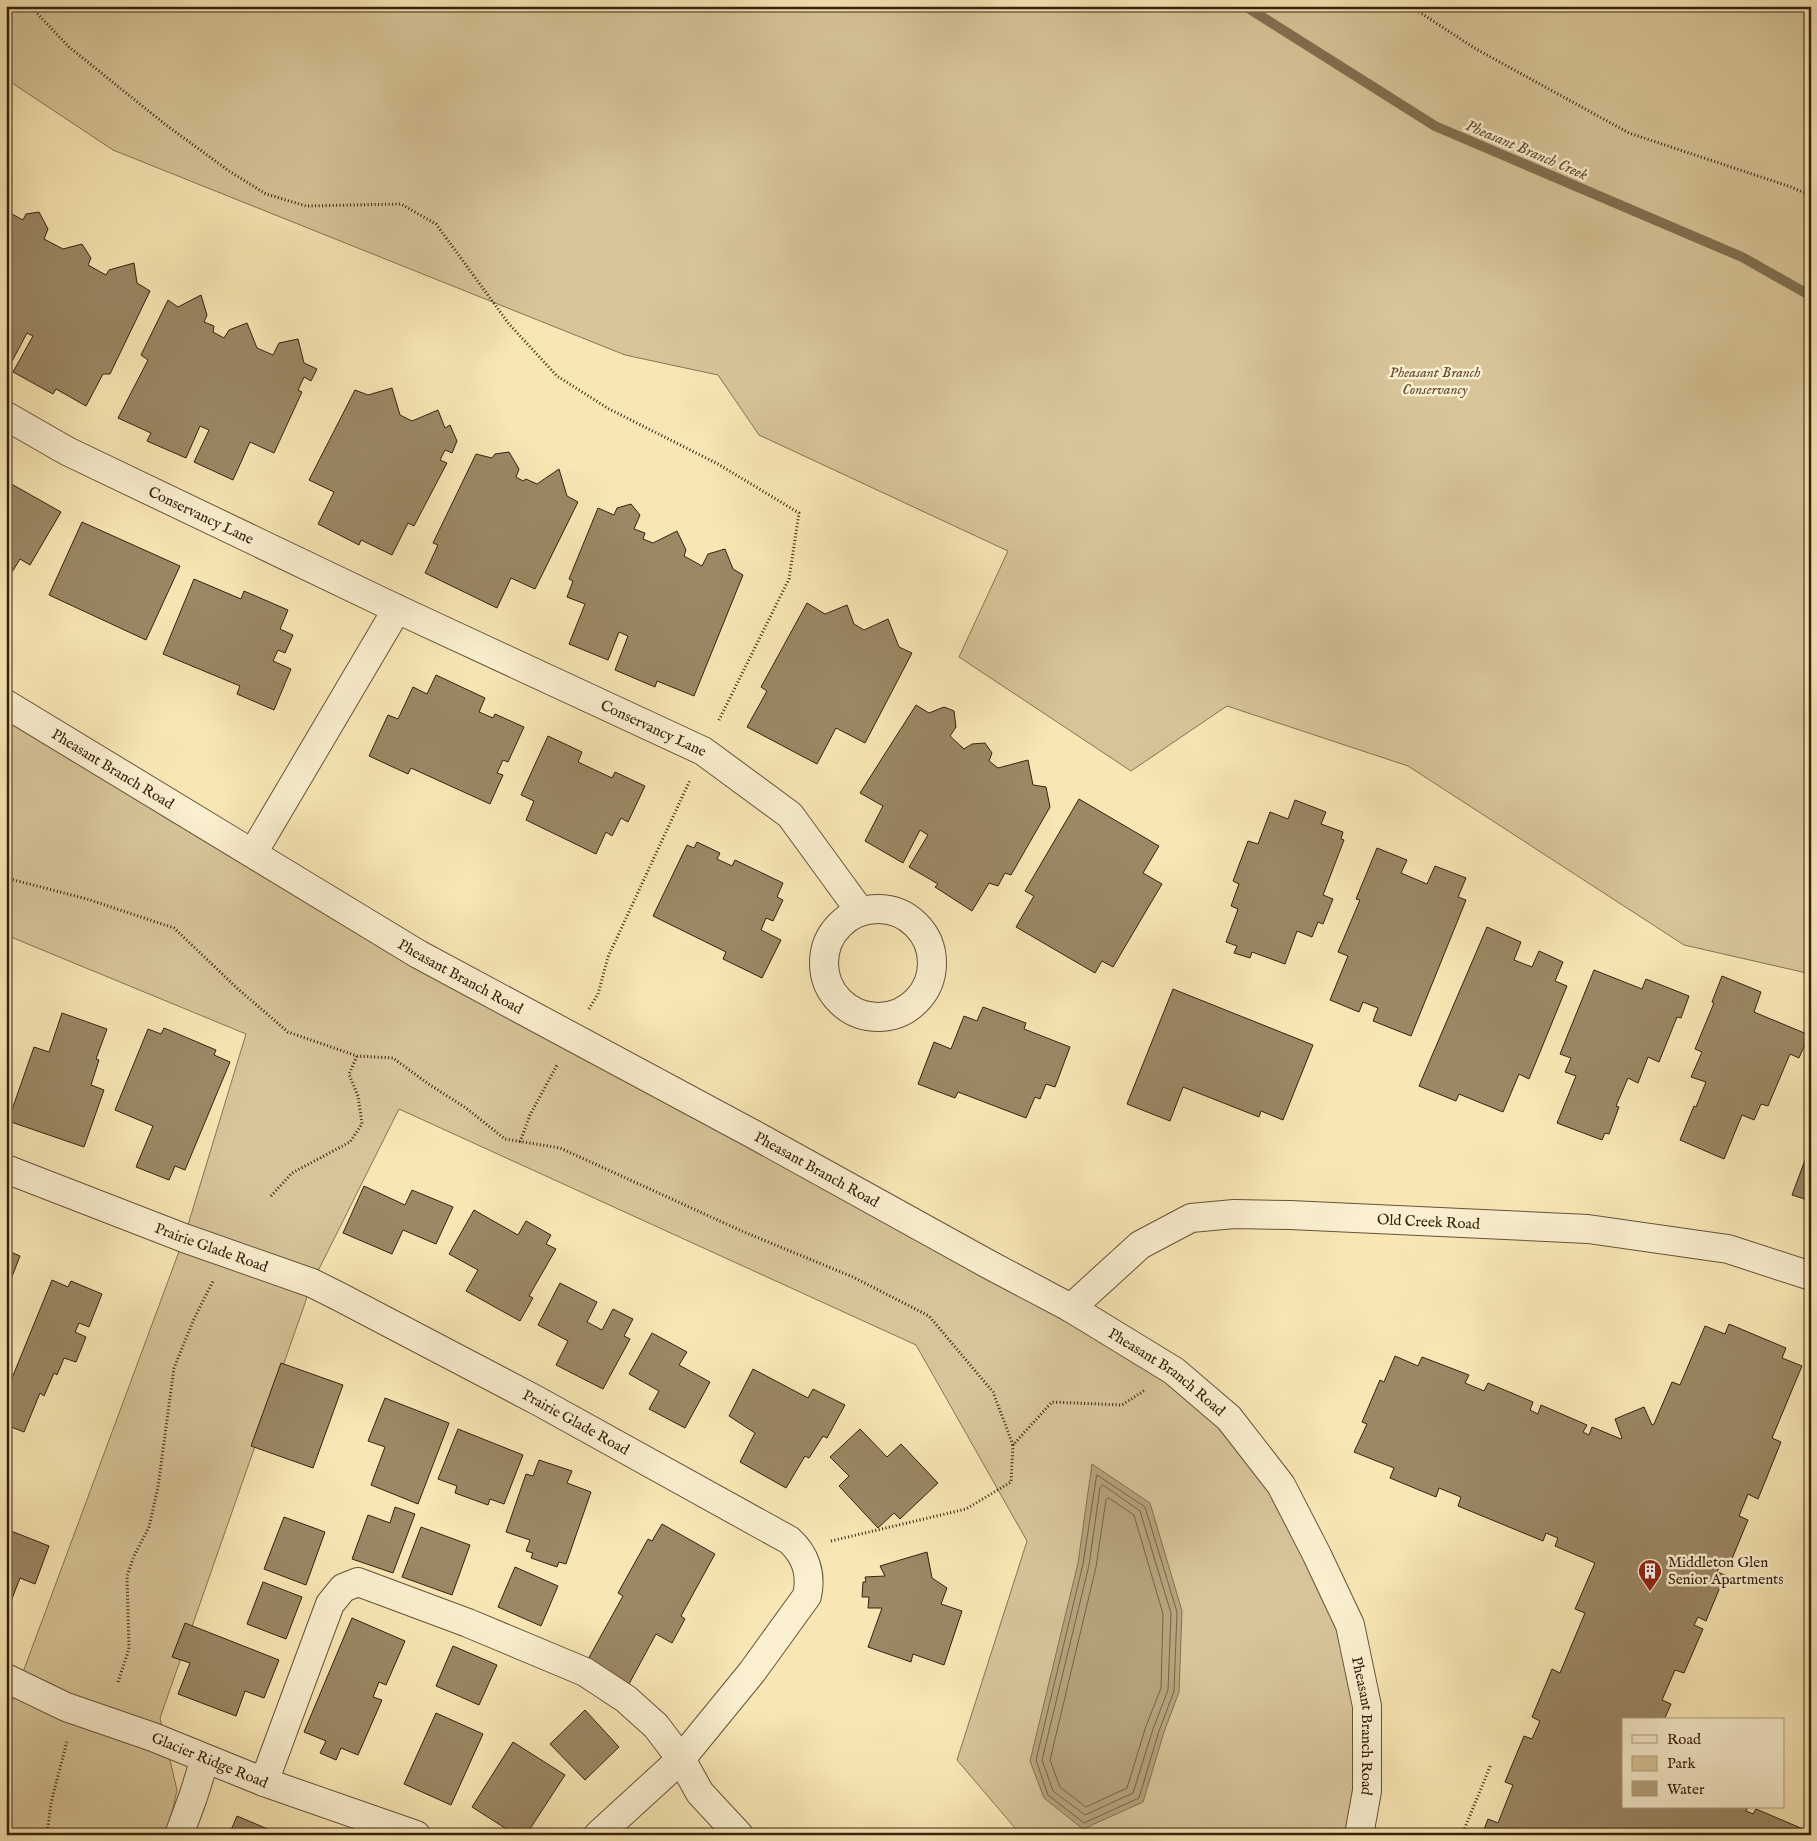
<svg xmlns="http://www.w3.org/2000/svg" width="1817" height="1841" viewBox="0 0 1817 1841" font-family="'IM FELL English',serif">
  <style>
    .green { fill: #d7c599; stroke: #867354 }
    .water { fill: #b6a47d; stroke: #837051 }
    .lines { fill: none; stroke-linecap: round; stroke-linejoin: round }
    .shore { stroke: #766246; stroke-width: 1 }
    .stream { stroke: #837051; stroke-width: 10 }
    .building { fill: #9b8865; stroke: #36210f }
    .minor-casing { stroke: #665238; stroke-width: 30 }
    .path { stroke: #36210f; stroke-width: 3; stroke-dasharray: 1 2.5; stroke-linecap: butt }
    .minor { stroke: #faefcf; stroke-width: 28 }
    .labels { text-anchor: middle; stroke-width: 5; stroke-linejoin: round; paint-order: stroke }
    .park-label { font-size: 15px; font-style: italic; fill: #5e4a32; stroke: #faefcf }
    .street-label { font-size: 15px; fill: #36210f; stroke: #faefcf }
    .poi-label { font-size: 15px; fill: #36210f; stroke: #faefcf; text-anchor: start }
    .water-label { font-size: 16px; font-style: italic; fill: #634f36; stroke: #faefcf }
  </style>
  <rect width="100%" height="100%" fill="#f8e7b5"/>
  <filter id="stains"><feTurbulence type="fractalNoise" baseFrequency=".004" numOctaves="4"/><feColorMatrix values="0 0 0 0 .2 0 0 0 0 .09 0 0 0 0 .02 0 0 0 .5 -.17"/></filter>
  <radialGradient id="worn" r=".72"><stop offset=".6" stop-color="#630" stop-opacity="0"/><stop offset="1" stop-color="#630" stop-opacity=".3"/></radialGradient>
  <g class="green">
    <path d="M6 6H1811V974L1684 945 1408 766 1227 706 1131 771 959 657 1008 551 759 435 718 375 625 355 113 150 6 79Z"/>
    <path d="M6 704 753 1134 1229 1418 1350 1625 1359 1835H1021L957 1760 1027 1541 916 1345 399 1109 312 1283 160 1718 177 1790 171 1818 165 1835H6V1718L184 1238 246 1034 6 935Z"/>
  </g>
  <path class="water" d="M1092 1464 1150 1503 1182 1611 1179 1692 1164 1732 1143 1802 1083 1829 1044 1798 1030 1761 1078 1563Z"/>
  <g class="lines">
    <g class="shore">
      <path d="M1097 1475 1145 1507 1177 1612 1174 1691 1159 1731 1139 1798 1084 1823 1048 1795 1036 1760 1083 1564Z"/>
      <path d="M1103 1485 1140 1511 1171 1613 1168 1690 1153 1729 1133 1793 1085 1815 1053 1791 1042 1760 1089 1565 1100 1488Z"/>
      <path d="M1109 1498 1134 1515 1163 1614 1161 1688 1146 1726 1127 1788 1086 1807 1060 1787 1050 1760 1096 1567 1106 1500Z"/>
    </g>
    <path class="stream" d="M1245 6 1435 126 1742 257 1811 296"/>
  </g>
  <g class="building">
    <path d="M8 212 23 220 26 214 39 212 48 229 44 239 63 249 82 244 91 258 88 265 106 275 109 270 134 263 137 283 150 291 110 374H103L86 406 56 389 53 394 13 372 33 336 27 333 9 367 6 365V215Z"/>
    <path d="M201 295 207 315 204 322 214 326 213 332 224 338 229 330 247 323 257 348 273 355 279 343 298 339 304 363 317 369 311 381 304 377 298 390 302 392 274 453 250 442 233 480 194 462 209 430 200 426 186 458 147 441 151 433 118 418 148 360 141 355 168 300 178 307Z"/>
    <path d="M392 388 400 415 412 421 438 410 445 428 450 425 457 441 452 453 445 450 440 460 447 463 414 526 408 523 392 555 361 540 359 545 318 524 334 492 309 480 355 390 368 395Z"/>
    <path d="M509 452 519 469 516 477 523 481 526 479 537 484 559 469 567 496 578 502 535 589 511 578 497 608 425 573 438 545 433 543 476 454 492 458 495 454Z"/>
    <path d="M6 481 61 512 30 565 20 559 9 577 6 576Z"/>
    <path d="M631 504 640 515 634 529 645 533 643 539 653 543 677 531 686 550 684 556 702 566 708 554 725 549 733 569 743 575 694 696 657 681 655 687 615 670 628 636 619 632 608 660 569 644 585 604 567 597 573 581 569 579 598 508 614 515 617 508Z"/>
    <path d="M82 522 180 566 146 640 49 595Z"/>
    <path d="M194 579 241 599 244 591 288 610 280 629 293 635 285 653 278 650 273 661 291 669 274 710 237 694 240 686 163 654Z"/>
    <path d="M807 603 825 614 847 605 854 624 864 630 888 619 899 647 912 653 865 743 836 728 817 764 747 727 767 691 761 687Z"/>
    <path d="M436 675 485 698 479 712 493 718 495 714 524 727 508 762 503 760 497 773 503 775 490 804 411 768 408 774 369 756 388 715 398 719 413 687 427 694Z"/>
    <path d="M916 705 929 713 944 707 954 711 956 727 950 736 964 749 972 744 985 743 992 753 989 761 998 768 1028 760 1033 785 1046 787 1050 807 1011 875 1005 873 998 886 989 883 972 911 935 887 938 884 909 867 928 835 920 830 903 863 865 841 883 806 860 793Z"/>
    <path d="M548 736 582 752 578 762 612 778 615 772 645 786 628 822 621 818 612 836 606 832 596 854 526 820 534 801 521 795Z"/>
    <path d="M1079 799 1159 846 1143 873 1162 884 1113 967 1102 961 1095 973 1016 927 1034 896 1025 891Z"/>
    <path d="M1295 800 1326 812 1321 824 1343 832 1341 839 1344 840 1323 895 1333 899 1323 924 1318 922 1312 937 1297 931 1285 964 1252 952 1250 958 1234 953 1237 946 1226 942 1238 909 1231 906 1239 884 1233 881 1248 841 1258 844 1270 812 1288 819Z"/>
    <path d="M697 842 720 853 717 859 732 866 735 860 783 883 777 897 783 900 773 921 766 918 761 930 781 940 762 978 723 959 726 952 653 916 687 845 694 848Z"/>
    <path d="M1377 848 1407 860 1401 873 1427 884 1435 866 1466 878 1458 897 1466 900 1411 1036 1373 1021 1378 1008 1363 1002 1359 1012 1330 1000 1348 956 1338 952 1360 900 1356 899Z"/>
    <path d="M1487 927 1521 942 1514 960 1532 967 1539 951 1563 962 1555 981 1567 986 1529 1079 1519 1074 1503 1112 1459 1094 1456 1101 1419 1086Z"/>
    <path d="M1594 970 1642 989 1646 979 1689 996 1681 1018 1677 1017 1659 1062 1648 1057 1638 1083 1628 1078 1616 1106 1619 1107 1609 1134 1605 1133 1602 1140 1557 1123 1576 1076 1565 1072 1571 1058 1560 1054Z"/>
    <path d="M1722 976 1761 992 1754 1012 1809 1035 1799 1058 1790 1054 1768 1106 1761 1104 1754 1120 1742 1115 1724 1159 1680 1140 1694 1106 1696 1107 1706 1082 1691 1077 1702 1052 1695 1049 1714 1003 1712 1002Z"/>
    <path d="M1173 989 1313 1045 1283 1120 1261 1111 1259 1117 1183 1087 1170 1121 1127 1104Z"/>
    <path d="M983 1007 1026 1023 1024 1029 1070 1047 1055 1087 1046 1084 1040 1099 1035 1097 1026 1118 958 1092 955 1098 918 1084 934 1042 951 1049 964 1016 977 1021Z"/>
    <path d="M62 1013 107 1029 96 1059 99 1060 91 1085 104 1090 84 1147 8 1121 34 1047 49 1052Z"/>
    <path d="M164 1028 216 1050 214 1055 230 1062 185 1170 175 1166 169 1180 136 1167 153 1126 115 1110 148 1029 161 1034Z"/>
    <path d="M1811 1144V1201L1792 1195Z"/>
    <path d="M364 1186 405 1205 412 1190 453 1207 436 1244 403 1230 392 1254 343 1233Z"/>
    <path d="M474 1210 518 1235 526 1221 551 1235 546 1244 556 1249 529 1296 533 1298 520 1321 466 1291 478 1270 449 1254Z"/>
    <path d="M6 1250 20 1256 6 1292Z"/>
    <path d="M52 1280 68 1287 71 1281 102 1294 89 1327 79 1323 75 1332 86 1337 76 1362 64 1358 57 1375 54 1373 44 1396 40 1393 24 1432 6 1425V1376L12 1378Z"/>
    <path d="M560 1283 597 1302 587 1322 602 1330 613 1309 633 1319 624 1336 630 1339 603 1389 556 1365 568 1341 538 1325Z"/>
    <path d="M1729 1324 1786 1348 1782 1358 1802 1366 1772 1438 1781 1442 1758 1499 1748 1494 1739 1516 1748 1520 1729 1566 1721 1563 1717 1572 1725 1575 1706 1621 1698 1617 1694 1625 1703 1629 1684 1673 1675 1670 1662 1700 1671 1704 1664 1720H1623V1807H1748L1746 1811 1753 1814 1756 1809 1803 1829 1801 1835H1482L1488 1819 1498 1823 1513 1785 1505 1782 1524 1736 1532 1739 1540 1721 1532 1717 1552 1669 1560 1673 1585 1613 1575 1609 1595 1563 1555 1546 1558 1538 1546 1533 1543 1541 1458 1506 1461 1497 1439 1488 1436 1497 1390 1478 1394 1468 1354 1452 1367 1424 1362 1422 1380 1380 1384 1382 1395 1356 1418 1366 1422 1357 1469 1375 1465 1383 1484 1391 1488 1383 1533 1402 1530 1410 1538 1414 1541 1405 1587 1425 1583 1432 1589 1435 1592 1427 1621 1439 1622 1438 1615 1419 1644 1407 1652 1425 1654 1424 1672 1382 1680 1385 1705 1326 1725 1334Z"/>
    <path d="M652 1333 687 1352 679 1365 710 1382 685 1428 649 1409 659 1391 629 1374Z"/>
    <path d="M281 1363 343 1385 313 1468 251 1446Z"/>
    <path d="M753 1369 808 1398 813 1389 845 1405 827 1438 823 1436 809 1458 805 1456 786 1488 740 1462 755 1433 729 1416Z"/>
    <path d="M385 1398 449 1423 418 1504 371 1485 385 1447 368 1441Z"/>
    <path d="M458 1429 523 1455 504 1504 490 1499 488 1505 455 1493 457 1486 438 1479Z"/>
    <path d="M860 1429 887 1457 901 1444 938 1483 900 1519 894 1513 878 1528 839 1486 849 1476 830 1457Z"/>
    <path d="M539 1460 572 1471 567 1483 591 1492 566 1564 559 1562 557 1567 531 1558 533 1553 526 1551 530 1540 506 1532 526 1474 533 1476Z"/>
    <path d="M395 1507 415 1514 393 1573 352 1559 368 1515 390 1523Z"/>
    <path d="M284 1517 325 1532 306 1585 264 1569Z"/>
    <path d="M662 1524 715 1554 681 1616 685 1619 672 1643 656 1634 629 1684 587 1661 623 1596 618 1593 648 1539 652 1541Z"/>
    <path d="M421 1527 470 1545 452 1595 402 1577Z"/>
    <path d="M6 1529 49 1546 35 1584 20 1578 6 1614Z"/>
    <path d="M927 1552 932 1578 947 1588 941 1604 962 1611 944 1665 913 1654 911 1662 868 1647 882 1608H868L869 1597H862L863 1582H866L865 1577 885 1576 880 1566Z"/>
    <path d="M515 1567 558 1586 541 1626 498 1607Z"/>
    <path d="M263 1582 302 1597 286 1639 247 1624Z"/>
    <path d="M352 1618 405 1641 386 1685 379 1682 373 1697 382 1700 358 1755 341 1748 336 1760 320 1753 326 1741 304 1732Z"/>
    <path d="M185 1623 279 1660 264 1698 245 1691 236 1716 178 1694 190 1663 172 1657Z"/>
    <path d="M453 1646 497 1665 479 1705 436 1686Z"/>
    <path d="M585 1710 619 1747 585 1780 550 1744Z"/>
    <path d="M436 1713 483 1734 451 1805 404 1784Z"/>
    <path d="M513 1742 565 1775 526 1835H516L472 1807Z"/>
    <path d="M237 1816 282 1835H229Z"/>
  </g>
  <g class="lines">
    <g class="minor-casing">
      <g id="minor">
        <path id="s1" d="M6 416 67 451 397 609 703 751 790 815 860 911"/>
        <path id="s2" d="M6 704 418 954 753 1134 988 1264 1071 1308 1174 1371 1229 1418 1281 1485 1317 1555 1350 1625 1367 1706V1791L1359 1835"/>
        <path d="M253 853 397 609"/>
        <circle cx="878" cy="963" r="54"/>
        <path id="s3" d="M6 1169 184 1238 312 1283 338 1296 538 1401 789 1540C805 1554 812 1574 807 1596L752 1672 681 1759 598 1835"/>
        <path id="s4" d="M1071 1308 1140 1245 1191 1218 1234 1214 1290 1215 1588 1229 1728 1249 1811 1276"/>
        <path id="s5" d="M6 1678 66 1707 153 1737 264 1782 416 1835"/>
        <path d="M264 1782 330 1604 343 1588 358 1582 468 1623 585 1672 626 1699 656 1726 681 1759 700 1793 739 1835"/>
        <path d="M179 1835 193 1797 205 1759"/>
      </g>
    </g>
    <g class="path">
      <path d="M30 6 69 47 166 125 229 171 266 194 306 206 401 204 436 224 509 324 557 376 609 409 718 464 799 513 789 579 718 722"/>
      <path d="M1410 6 1476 49 1629 133 1791 187 1811 196"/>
      <path d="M6 878 87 899 174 928 238 989 288 1032 357 1056 393 1058 430 1085 466 1108 505 1139 560 1148 744 1232 853 1277 929 1316 993 1392 1013 1445"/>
      <path d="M589 1009 598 994 608 957 690 780"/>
      <path d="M520 1142 530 1115 557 1065"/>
      <path d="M271 1196 292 1173 350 1142 362 1124 358 1096 349 1074 357 1056"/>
      <path d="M831 1541 966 1509 1011 1482 1013 1445 1052 1402 1122 1405 1145 1390"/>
      <path d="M118 1682 129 1649 127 1576 134 1556 149 1527 158 1487 174 1368 194 1319 213 1281"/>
      <path d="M47 1835 51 1803 67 1741"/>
      <path d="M1462 1835 1491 1764"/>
    </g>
    <use href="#minor" class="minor"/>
  </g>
  <defs>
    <g id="building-pin" transform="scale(1.25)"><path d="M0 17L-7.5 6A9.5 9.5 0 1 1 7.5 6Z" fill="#8f2418" stroke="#faefcf"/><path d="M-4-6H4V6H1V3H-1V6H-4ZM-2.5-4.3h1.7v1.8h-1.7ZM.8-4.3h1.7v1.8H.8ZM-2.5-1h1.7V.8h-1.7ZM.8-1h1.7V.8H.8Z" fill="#fff"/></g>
  </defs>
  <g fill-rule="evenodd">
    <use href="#building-pin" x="1650" y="1571"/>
  </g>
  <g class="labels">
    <g class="park-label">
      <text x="1435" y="377">Pheasant Branch<tspan x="1435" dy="17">Conservancy</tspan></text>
    </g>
    <g class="street-label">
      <text dy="5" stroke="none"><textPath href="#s1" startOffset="219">Conservancy Lane</textPath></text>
      <text dy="5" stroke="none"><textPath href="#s1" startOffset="719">Conservancy Lane</textPath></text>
      <text dy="5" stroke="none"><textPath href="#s2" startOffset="125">Pheasant Branch Road</textPath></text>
      <text dy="5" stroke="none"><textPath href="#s2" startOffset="530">Pheasant Branch Road</textPath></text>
      <text dy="5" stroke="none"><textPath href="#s2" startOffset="935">Pheasant Branch Road</textPath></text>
      <text dy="5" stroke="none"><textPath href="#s4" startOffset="389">Old Creek Road</textPath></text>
      <text dy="5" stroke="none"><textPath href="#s3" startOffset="220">Prairie Glade Road</textPath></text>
      <text dy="5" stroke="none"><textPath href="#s2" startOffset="1340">Pheasant Branch Road</textPath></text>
      <text dy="5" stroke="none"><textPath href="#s3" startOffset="625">Prairie Glade Road</textPath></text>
      <text dy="5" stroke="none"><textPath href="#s2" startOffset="1761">Pheasant Branch Road</textPath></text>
      <text dy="5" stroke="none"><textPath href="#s5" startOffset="220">Glacier Ridge Road</textPath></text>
    </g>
    <g class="poi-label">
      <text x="1668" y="1567">Middleton Glen<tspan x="1668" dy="17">Senior Apartments</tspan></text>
    </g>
    <g class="water-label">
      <text transform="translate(1527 149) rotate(23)" y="6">Pheasant Branch Creek</text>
    </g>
  </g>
  <rect width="1817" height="1841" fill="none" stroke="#f8e7b5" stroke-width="25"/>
  <rect x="8" y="8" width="1802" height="1826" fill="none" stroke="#36210f" stroke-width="2.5"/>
  <rect x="12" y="12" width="1792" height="1816" fill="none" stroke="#36210f"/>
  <rect x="1622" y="1718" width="162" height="90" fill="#faefcf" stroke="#ac9d82"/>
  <rect x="1632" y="1735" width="25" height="8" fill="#faefcf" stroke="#ac9d82"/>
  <text x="1667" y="1744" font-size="15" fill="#36210f">Road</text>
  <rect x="1632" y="1756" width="25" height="15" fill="#d7c599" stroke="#ac9d82"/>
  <text x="1667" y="1768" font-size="15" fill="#36210f">Park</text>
  <rect x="1632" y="1781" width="25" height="15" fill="#b6a47d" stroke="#ac9d82"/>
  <text x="1667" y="1794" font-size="15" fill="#36210f">Water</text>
  <rect width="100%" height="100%" filter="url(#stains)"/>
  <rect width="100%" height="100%" fill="url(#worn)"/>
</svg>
